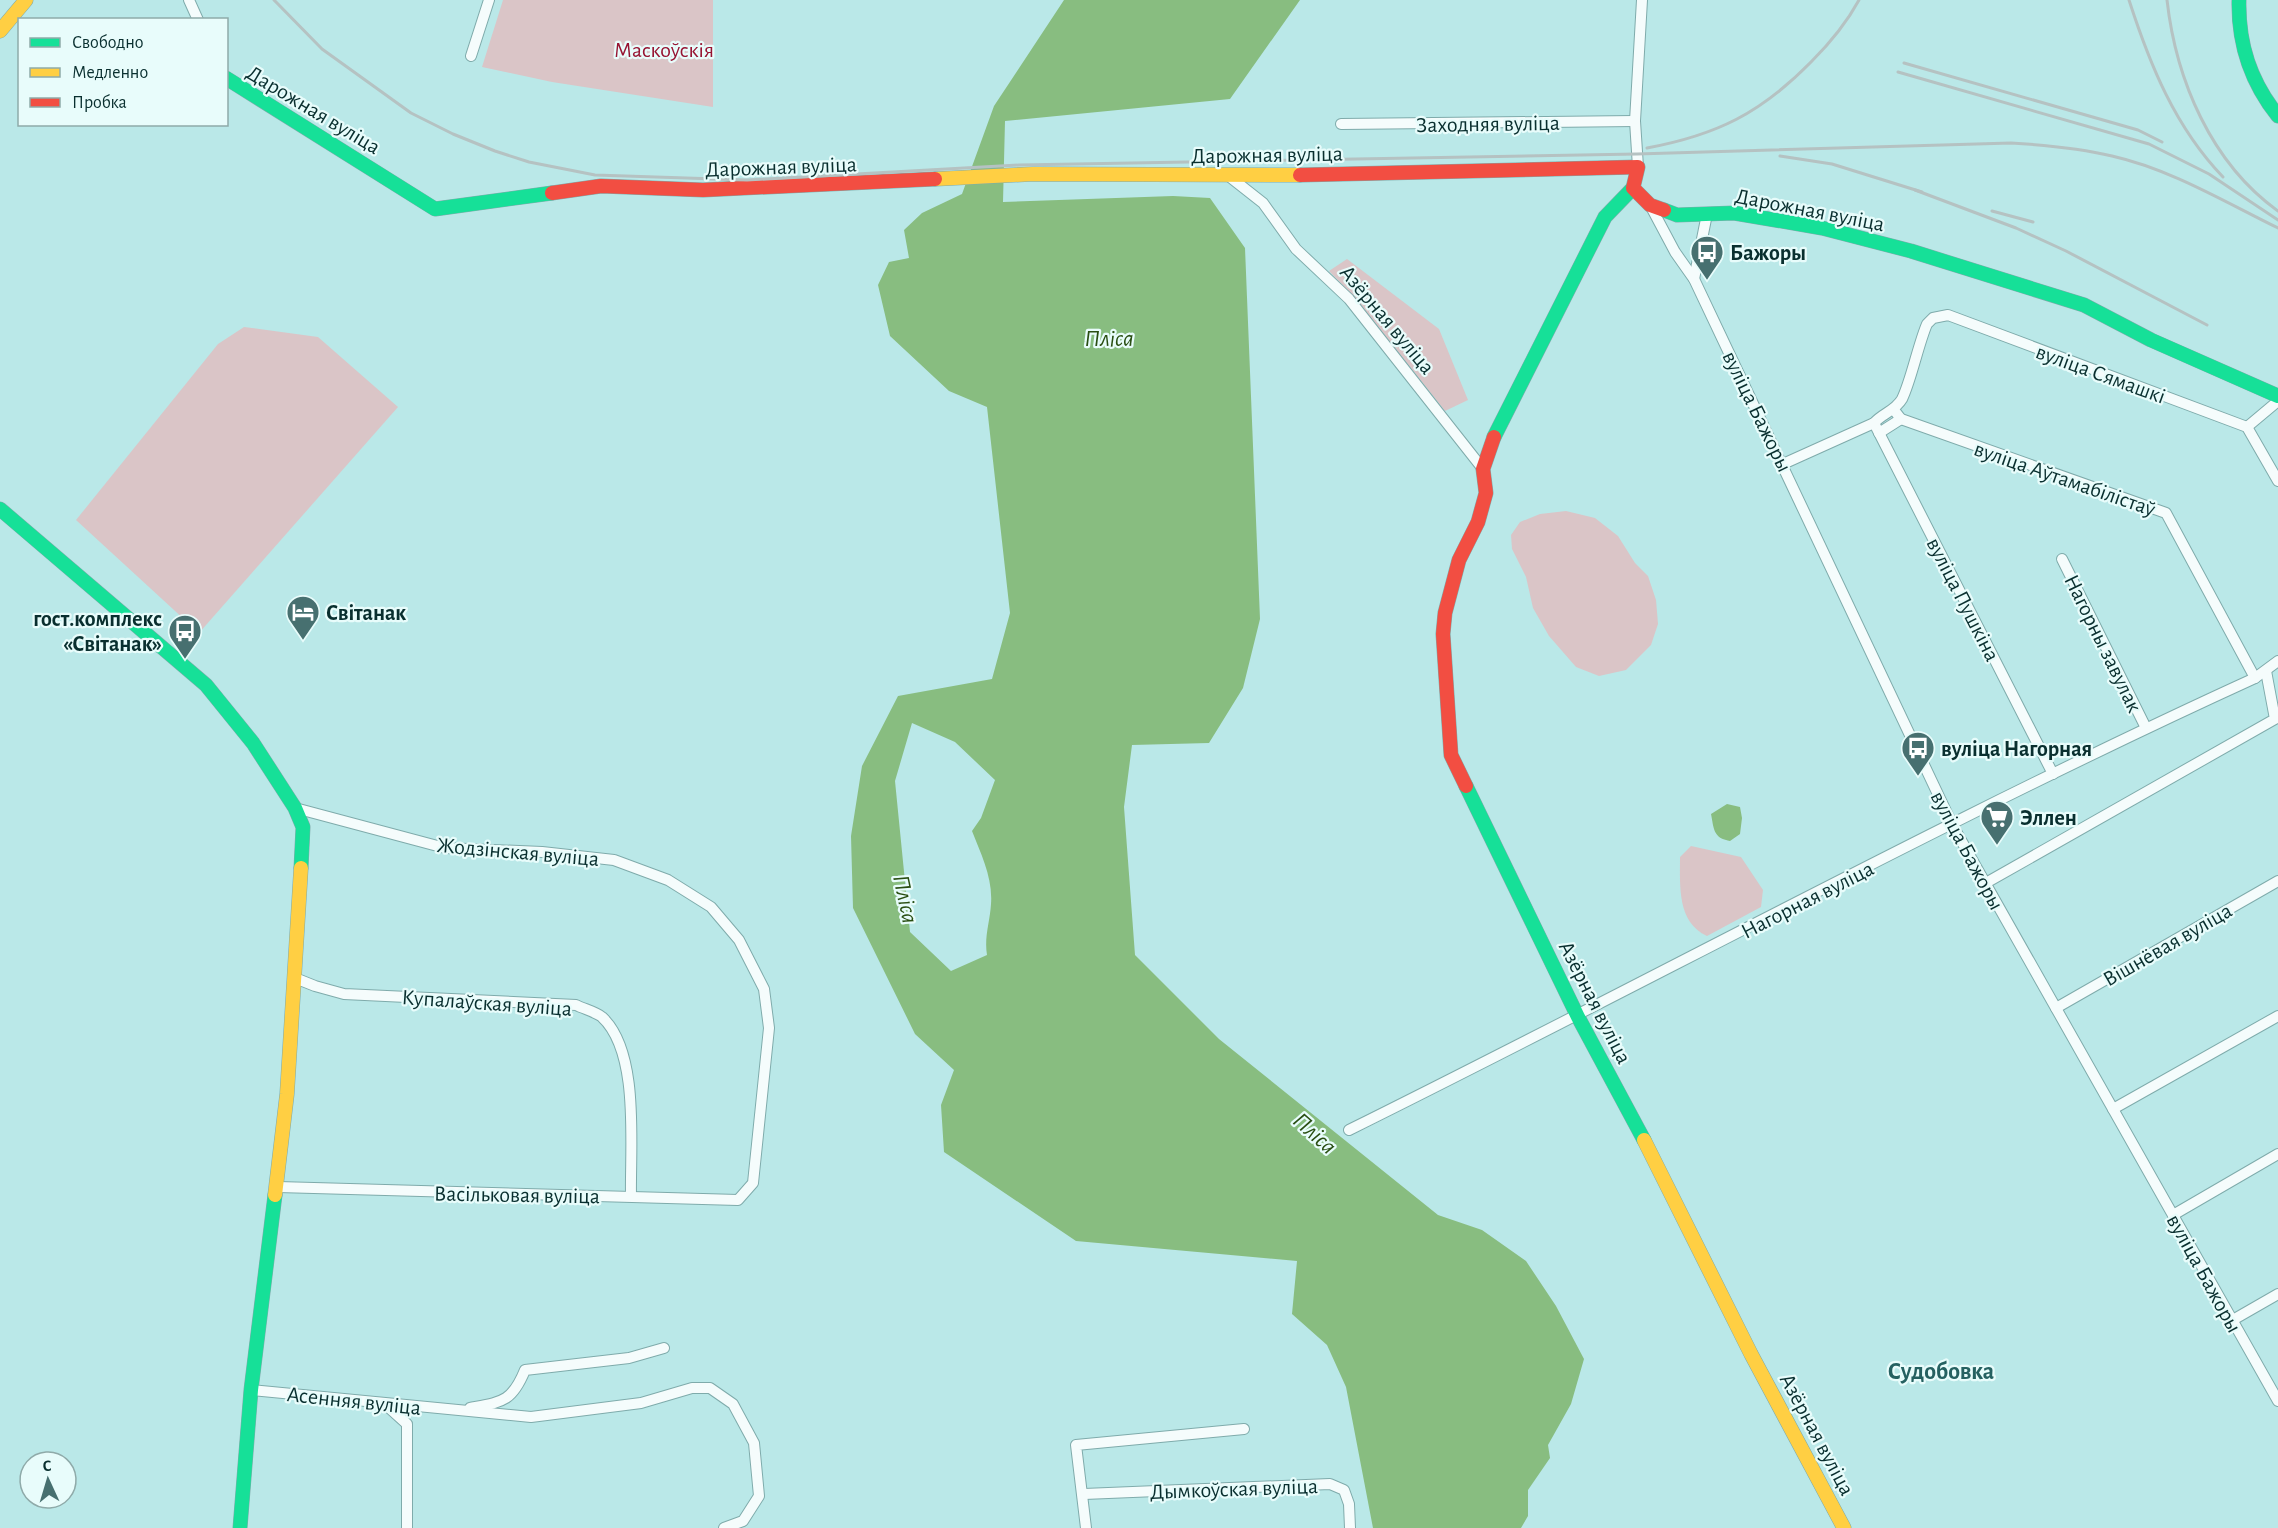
<svg xmlns="http://www.w3.org/2000/svg" width="2278" height="1528" viewBox="0 0 2278 1528" font-family="'Alegreya Sans',sans-serif">
  <style>
    .green { fill: #dac5c7 }
    .water { fill: #88bd80; fill-rule: evenodd }
    .lines { fill: none; stroke-linecap: round; stroke-linejoin: round }
    .street-casing { stroke: #7fabab; stroke-width: 12 }
    .fast-casing { stroke: #7fabab; stroke-width: 15 }
    .slow-casing { stroke: #7fabab; stroke-width: 15 }
    .jam-casing { stroke: #7fabab; stroke-width: 15 }
    .street { stroke: #f5fcfc; stroke-width: 10 }
    .fast { stroke: #16e098; stroke-width: 14 }
    .slow { stroke: #ffcf43; stroke-width: 14 }
    .jam { stroke: #f24e42; stroke-width: 14 }
    .rail { stroke: #b5c2c2; stroke-width: 3 }
    .labels { text-anchor: middle; stroke-width: 4.5; stroke-linejoin: round; paint-order: stroke }
    .park-label { font-size: 22px; fill: #971432; stroke: #e8fcfb }
    .street-label { font-size: 22px; fill: #092f2f; stroke: #e8fcfb }
    .poi-label { font-size: 22px; font-weight: bold; fill: #092f2f; stroke: #e8fcfb; text-anchor: start }
    .water-label { font-size: 24px; font-style: italic; fill: #294e12; stroke: #e8fcfb }
    .neighbourhood-label { font-size: 24px; font-weight: bold; fill: #256161; stroke: #e8fcfb }
  </style>
  <rect width="100%" height="100%" fill="#bae8e8"/>
  <g class="green">
    <path d="M503 0H713V107L552 82 482 67Z"/>
    <path d="M1347 259 1439 329 1468 400 1445 411 1356 299 1329 271Z"/>
    <path d="M244 327 318 337 398 407 199 633 76 520 218 344Z"/>
    <path d="M1566 511 1595 518 1618 536 1635 563 1648 576 1656 600 1658 624 1651 645 1626 670 1599 676 1576 667 1549 636 1533 608 1526 577 1512 549 1511 535 1520 522 1540 514Z"/>
    <path d="M1691 846 1741 857 1763 890 1761 907 1707 936C1677 922 1680 887 1680 857Z"/>
  </g>
  <g class="water">
    <path d="M1064 0H1300L1230 99 1005 121 1003 202 1173 196 1210 198 1245 248 1260 619 1243 688 1209 743 1132 745 1124 807 1135 955 1219 1039 1438 1215 1482 1230 1526 1261 1556 1306 1584 1359 1571 1404 1548 1445 1550 1458 1528 1490V1516L1521 1528H1373L1346 1387 1327 1345 1292 1314 1297 1261 1076 1241 944 1152 941 1105 954 1070 915 1034 853 908 851 836 862 766 898 696 992 679 1010 613 987 407 949 391 890 336 878 285 889 262 909 258 904 230 922 213 962 194 994 106ZM912 723 955 742 995 780 981 818 972 831C981 854 993 878 991 904 990 922 984 937 987 955L951 971 910 932 895 781Z"/>
    <path d="M1727 804 1740 807 1742 818 1740 834 1730 841C1713 838 1714 829 1711 814Z"/>
  </g>
  <g class="lines">
    <g class="street-casing">
      <g id="street">
        <path d="M189 0 198 20"/>
        <path d="M471 56 489 0"/>
        <path d="M1341 124 1635 121"/>
        <path d="M1638 167 1635 121 1642 0"/>
        <path d="M1230 177 1263 203 1296 249 1349 299 1483 469"/>
        <path d="M1650 205 1675 252 1694 279 1953 826 2278 1401"/>
        <path d="M1694 279 1707 214"/>
        <path d="M1894 410 1901 419 2166 513 2255 678"/>
        <path d="M1874 423 2053 774"/>
        <path d="M2247 427 2278 401"/>
        <path d="M1879 433 1901 419"/>
        <path d="M1783 464 1874 423C1883 413 1895 411 1902 399 1911 381 1918 345 1927 324L1933 318 1948 315 2247 427 2278 481"/>
        <path d="M2062 559 2146 728"/>
        <path d="M1984 884 2275 719 2266 671"/>
        <path d="M295 978 315 986 344 994 576 1005C584 1009 596 1012 602 1017 640 1052 630 1146 631 1196"/>
        <path d="M2056 1008 2278 881"/>
        <path d="M2113 1109 2278 1016"/>
        <path d="M1349 1130C1652 980 1948 818 2255 678L2278 661"/>
        <path d="M278 1187 738 1200 753 1183 769 1028 764 989 739 940 711 907 668 880 614 860 542 852 445 848 295 808"/>
        <path d="M2173 1215 2278 1154"/>
        <path d="M2231 1321 2278 1294"/>
        <path d="M251 1390 531 1417 641 1403 692 1388H710L733 1404 754 1443 759 1496 743 1521 724 1528"/>
        <path d="M386 1405 407 1424V1528"/>
        <path d="M470 1408C502 1402 512 1402 525 1370L629 1358 664 1348"/>
        <path d="M1084 1494 1330 1484 1344 1490 1349 1504 1350 1528"/>
        <path d="M1086 1528 1076 1445 1244 1429"/>
      </g>
    </g>
    <g class="fast-casing">
      <g id="fast">
        <path d="M2239 0C2238 44 2250 81 2278 116"/>
        <path d="M226 78 435 209 552 193"/>
        <path d="M1664 210 1677 215 1734 213 1822 228 1911 251 2084 305 2151 340 2278 396"/>
        <path d="M1494 437 1605 217 1633 188"/>
        <path d="M0 509 206 685 253 743 295 808 303 827 301 868"/>
        <path d="M1466 786 1578 1017 1644 1140"/>
        <path d="M240 1528 251 1390 275 1195"/>
      </g>
    </g>
    <g class="slow-casing">
      <g id="slow">
        <path d="M0 31 26 0"/>
        <path d="M935 179 1033 174 1300 175"/>
        <path d="M1644 1140 1751 1354 1844 1528"/>
        <path d="M275 1195 287 1094 301 868"/>
      </g>
    </g>
    <g class="jam-casing">
      <g id="jam">
        <path d="M1300 175 1638 167 1633 188 1650 205 1664 210"/>
        <path d="M552 193 601 186 703 190 935 179"/>
        <path d="M1466 786 1451 755 1443 634 1445 613 1459 560 1478 522 1486 493 1483 469 1494 437"/>
      </g>
    </g>
    <use href="#street" class="street"/>
    <use href="#fast" class="fast"/>
    <use href="#slow" class="slow"/>
    <use href="#jam" class="jam"/>
    <g class="rail">
      <path d="M274 0 322 49 411 113 453 134 495 151 529 162 595 175 747 180 1019 165 1637 154 2011 143C2045 145 2079 148 2112 156 2170 169 2225 202 2278 228"/>
      <path d="M2129 0C2150 65 2175 127 2223 177"/>
      <path d="M2167 0C2176 80 2211 163 2278 211"/>
      <path d="M1904 63 2138 130 2162 142"/>
      <path d="M1898 72 2149 144 2209 174 2278 220"/>
      <path d="M1647 148C1717 135 1761 113 1811 62 1830 43 1846 24 1859 0"/>
      <path d="M1780 156 1832 164 1922 192"/>
      <path d="M1915 190 2016 228 2066 251 2207 325"/>
      <path d="M1992 211 2033 222"/>
    </g>
  </g>
  <defs>
    <g id="bus-pin" transform="scale(1.725)"><path d="M0 17L-7.5 6A9.5 9.5 0 1 1 7.5 6Z" fill="#477070" stroke="#e8fcfb"/><path d="M-5-6H5V4H4V6H2V4H-2V6H-4V4H-5ZM-3.5-4V0h7V-4ZM-3.5 1.2v1.5H-2V1.2ZM2 1.2v1.5H3.5V1.2Z" fill="#fff"/></g>
    <g id="hotel-pin" transform="scale(1.725)"><path d="M0 17L-7.5 6A9.5 9.5 0 1 1 7.5 6Z" fill="#477070" stroke="#e8fcfb"/><path d="M-6-4.5h1.5V1H6V5H4.5V3h-9V5H-6ZM-4 0a1.8 1.8 0 1 1 3.6 0ZM.5 0V-2.5h3Q6-2.5 6 0Z" fill="#fff"/></g>
    <g id="supermarket-pin" transform="scale(1.725)"><path d="M0 17L-7.5 6A9.5 9.5 0 1 1 7.5 6Z" fill="#477070" stroke="#e8fcfb"/><path d="M-6-5.5h2.5l.6 2H6L4.5 2H-2.5L-4.4-4H-6ZM-1.5 3.2a1.3 1.3 0 1 0 .1 0ZM3 3.2a1.3 1.3 0 1 0 .1 0Z" fill="#fff"/></g>
  </defs>
  <g fill-rule="evenodd">
    <use href="#bus-pin" x="1707" y="252"/>
    <use href="#hotel-pin" x="303" y="612"/>
    <use href="#bus-pin" x="185" y="631"/>
    <use href="#bus-pin" x="1918" y="748"/>
    <use href="#supermarket-pin" x="1997" y="817"/>
  </g>
  <g class="labels">
    <g class="park-label">
      <text x="664" y="57">Маскоўскія</text>
    </g>
    <g class="street-label">
      <text transform="translate(314 109) rotate(31)" y="8">Дарожная вуліца</text>
      <text transform="translate(1488 123) rotate(-1)" y="8">Заходняя вуліца</text>
      <text transform="translate(1267 154) rotate(-1)" y="8">Дарожная вуліца</text>
      <text transform="translate(781 166) rotate(-2)" y="8">Дарожная вуліца</text>
      <text transform="translate(1810 209) rotate(11)" y="8">Дарожная вуліца</text>
      <text transform="translate(1388 319) rotate(50)" y="8">Азёрная вуліца</text>
      <text transform="translate(2101 373) rotate(20)" y="8">вуліца Сямашкі</text>
      <text transform="translate(1758 411) rotate(64)" y="8">вуліца Бажоры</text>
      <text transform="translate(2065 478) rotate(19)" y="8">вуліца Аўтамабілістаў</text>
      <text transform="translate(1964 599) rotate(63)" y="8">вуліца Пушкіна</text>
      <text transform="translate(2104 643) rotate(64)" y="8">Нагорны завулак</text>
      <text transform="translate(1968 850) rotate(62)" y="8">вуліца Бажоры</text>
      <text transform="translate(518 851) rotate(5)" y="8">Жодзінская вуліца</text>
      <text transform="translate(1807 899) rotate(-27)" y="8">Нагорная вуліца</text>
      <text transform="translate(2167 944) rotate(-30)" y="8">Вішнёвая вуліца</text>
      <text transform="translate(487 1002) rotate(4)" y="8">Купалаўская вуліца</text>
      <text transform="translate(1596 1002) rotate(63)" y="8">Азёрная вуліца</text>
      <text transform="translate(517 1194) rotate(1)" y="8">Васільковая вуліца</text>
      <text transform="translate(2205 1273) rotate(61)" y="8">вуліца Бажоры</text>
      <text transform="translate(354 1400) rotate(6)" y="8">Асенняя вуліца</text>
      <text transform="translate(1818 1434) rotate(62)" y="8">Азёрная вуліца</text>
      <text transform="translate(1234 1488) rotate(-2)" y="8">Дымкоўская вуліца</text>
    </g>
    <g class="poi-label">
      <text x="1730" y="260">Бажоры</text>
      <text x="326" y="620">Світанак</text>
      <text x="162" y="626" text-anchor="end">гост.комплекс<tspan x="162" dy="25">«Світанак»</tspan></text>
      <text x="1941" y="756">вуліца Нагорная</text>
      <text x="2020" y="825">Эллен</text>
    </g>
    <g class="water-label">
      <text x="1109" y="346">Пліса</text>
      <text transform="translate(906 899) rotate(78)" y="8">Пліса</text>
      <text transform="translate(1315 1133) rotate(42)" y="8">Пліса</text>
    </g>
    <g class="neighbourhood-label">
      <text x="1941" y="1379">Судобовка</text>
    </g>
  </g>
  <rect x="18" y="18" width="210" height="108" fill="#e8fcfb" stroke="#8faaa9" stroke-width="1.5"/>
  <rect x="30" y="38" width="30" height="9" fill="#16e098" stroke="#8faaa9" stroke-width="1.5"/>
  <text x="72" y="48" font-size="18" fill="#092f2f">Свободно</text>
  <rect x="30" y="68" width="30" height="9" fill="#ffcf43" stroke="#8faaa9" stroke-width="1.5"/>
  <text x="72" y="78" font-size="18" fill="#092f2f">Медленно</text>
  <rect x="30" y="98" width="30" height="9" fill="#f24e42" stroke="#8faaa9" stroke-width="1.5"/>
  <text x="72" y="108" font-size="18" fill="#092f2f">Пробка</text>
  <g transform="translate(48 1480) rotate(356)"><circle r="28" fill="#e8fcfb" stroke="#8faaa9" stroke-width="1.5"/>
  <path d="M0-4.5L10 22L0 15L-10 22Z" fill="#477070"/>
  <text y="-9" font-size="16" font-weight="bold" text-anchor="middle" fill="#092f2f">С</text>
  </g>
</svg>
